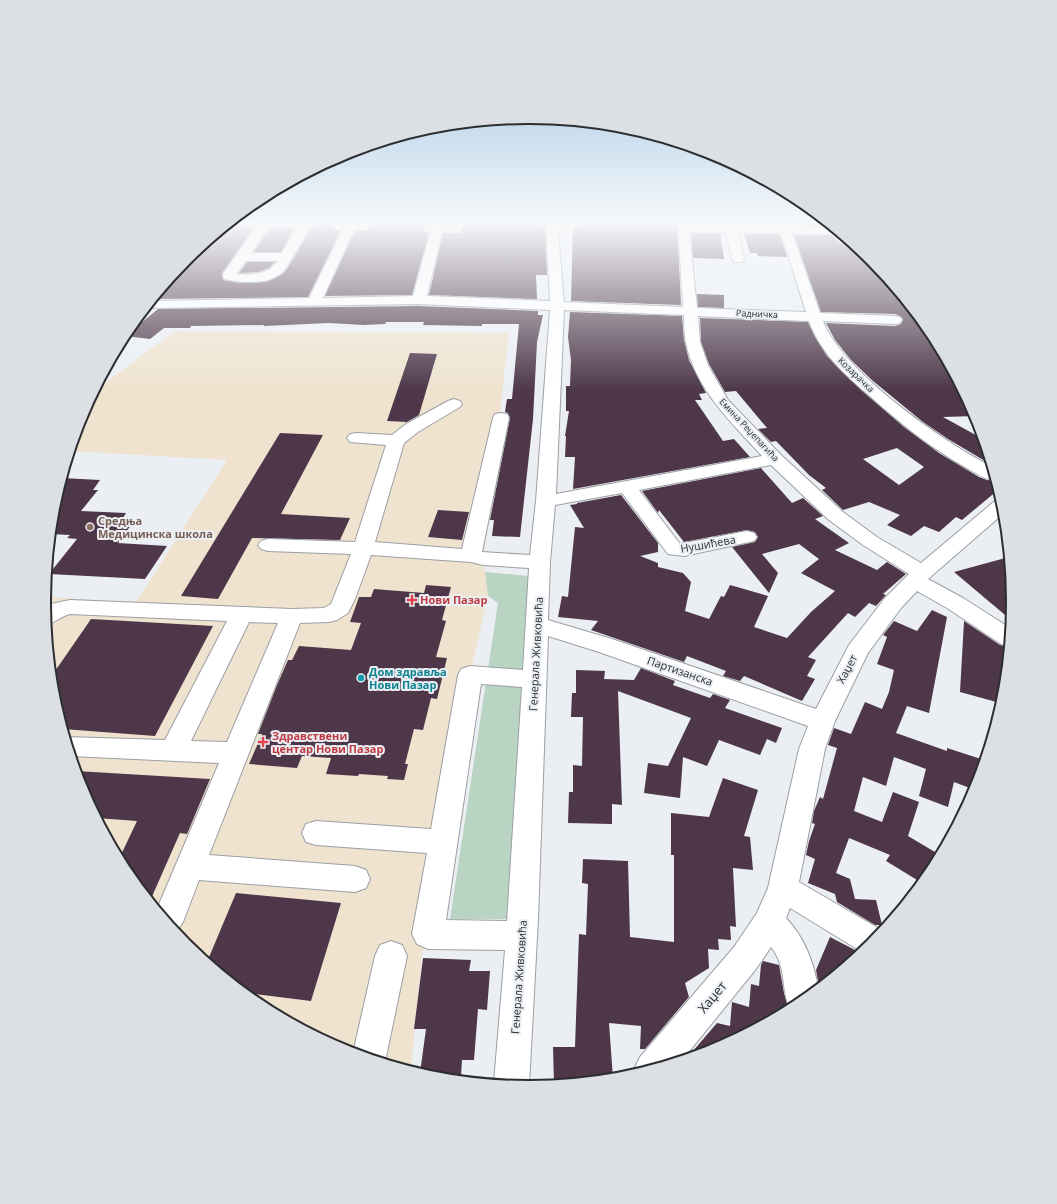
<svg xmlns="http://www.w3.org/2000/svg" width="1057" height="1204" viewBox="0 0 1057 1204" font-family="'Open Sans',sans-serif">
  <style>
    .medical { fill: #efe3cf }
    .green { fill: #b9d4c3 }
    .building { fill: #4d3749; fill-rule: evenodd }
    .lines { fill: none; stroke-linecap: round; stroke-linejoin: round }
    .minor-casing { stroke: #9b9fa3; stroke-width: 2 }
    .minor { fill: #fff; fill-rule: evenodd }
    .education-dot { fill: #8d6e63; stroke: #ebeff4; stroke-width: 1.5 }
    .health-dot { fill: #e0444e; stroke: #ebeff4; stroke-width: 1.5 }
    .culture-dot { fill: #0f9aa8; stroke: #ebeff4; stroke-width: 1.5 }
    .labels { text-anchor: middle; stroke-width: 4; stroke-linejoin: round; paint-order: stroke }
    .far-street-label { font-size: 9px; fill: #2c2e30; stroke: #ebeff4 }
    .education-label { font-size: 11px; font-weight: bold; fill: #785e54; stroke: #ebeff4; text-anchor: start }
    .street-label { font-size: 11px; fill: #2c2e30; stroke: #ebeff4 }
    .health-label { font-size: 11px; font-weight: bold; fill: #be3a42; stroke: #ebeff4; text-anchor: start }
    .culture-label { font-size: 11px; font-weight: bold; fill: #0d838f; stroke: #ebeff4; text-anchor: start }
    .near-street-label { font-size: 13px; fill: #2c2e30; stroke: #ebeff4 }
    .rim { fill: none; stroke: #2c2e30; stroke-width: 2 }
  </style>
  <rect width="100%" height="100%" fill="#ebeff4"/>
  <path class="medical" d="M175 331 509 333 483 559 488 596 470 675 428 934 422 955 411 1070 343 1050 259 1005 186 944 126 871 81 787 53 696 44 597 136 602 227 460 70 451 81 416 94 391Z"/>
  <path class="green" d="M485 572 540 577 523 919H450L498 603 488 596Z"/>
  <g class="building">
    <path d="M231 223H245L243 226H255L222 273 223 280 240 283 266 282 281 275 287 269 312 227H313L315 223H333L332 227H336L334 230H341L308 297 153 299 186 259Z"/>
    <path d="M371 223H424V232L429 233 412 295 325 296 355 230H368Z"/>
    <path d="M463 223H540V226H545L547 275H536L537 299 429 295 443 233H460Z"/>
    <path d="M584 223H677L681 305 571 301 573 226H584Z"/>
    <path d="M790 223H826L829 227 791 225Z"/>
    <path d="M269 228H295L281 252H254Z"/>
    <path d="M691 233H720L724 259 693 258Z"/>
    <path d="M744 234H780L787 257 758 256 757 253H750Z"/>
    <path d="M794 235H832L839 243H852L871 260 931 333 976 416 943 417 983 439 990 464 948 439 923 422 873 381 851 360 835 340 826 323 895 326 901 324 903 319 900 316 895 314 821 312Z"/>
    <path d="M247 262H275L269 268 259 272 239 273Z"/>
    <path d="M697 294 724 295V308L698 307Z"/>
    <path d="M419 306 538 311V315H543L537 342 533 419 520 537 492 536 494 520H490L510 418 508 413 505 412 507 399H512L519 324H482V326L423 325 424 322H386L385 324 364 325 329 323 264 326V325L191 326 190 328H164L150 339 125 336 158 309Z"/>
    <path d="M570 312 682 316 684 340 689 360 706 393 699 394 702 400H695L723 441 734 439 750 457 573 489 575 457H565L566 436H565L569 411H566V386H570L571 360 568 337Z"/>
    <path d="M700 318 808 322 815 337 827 356 861 390 904 427 939 453 979 477 987 480 996 481 998 490 962 520 956 517 939 532 924 526 911 536 887 525 900 515 869 502 843 510 822 490 826 488 809 475 776 441 771 442 758 429 767 428 736 391 725 392 709 364 701 342ZM897 448 924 467 899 485 863 459Z"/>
    <path d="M410 353 437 354 419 415 407 422 387 421Z"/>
    <path d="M280 433 323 435 281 514 350 518 340 540 252 538 218 599 181 596Z"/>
    <path d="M761 468 792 503 803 498 823 516 815 519 849 543 835 550 877 570 887 562 906 574 883 594 886 595 876 606 869 603 855 617 848 613 808 657 816 660 807 676 815 679 802 701 744 676 740 681 723 676 726 671 687 656 684 662 591 630 598 621 558 617 562 596 568 597 575 527 584 528 570 505 577 504V503L621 495 658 543V552L640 556 658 563V567L683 573 691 582 685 611 709 619 721 596 724 597 730 585 768 596 754 627 787 638 811 612 835 591 801 573 819 559 799 544 762 554 778 573 769 593 732 547 755 542 758 537 755 532 747 530 684 542 659 510 658 513 642 491Z"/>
    <path d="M62 478 100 480 93 490H98L81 511 126 513 121 521H134L118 543 167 546 145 579 49 574 77 539 67 538 70 535 51 534 53 507Z"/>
    <path d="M438 510 469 512 462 540 428 537Z"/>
    <path d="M1009 557 1013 602 1011 620 954 572Z"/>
    <path d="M426 585 451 587 442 620 446 621 436 657 447 658 437 699 431 698 423 730 414 729 405 764H408L404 780 387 779 388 776 359 774 358 776 326 774 331 758 302 756 297 768 249 764 262 734H258L277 685 288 660H292L299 646 351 650 361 623 350 622 359 597H371L374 589 424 593Z"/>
    <path d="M932 610 947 617 929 713 907 706 896 733 947 751V748L984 760 975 790 954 782 948 807 919 796 926 769 894 757 886 786 863 777 854 811 882 822 893 792 919 802 908 836 940 855 931 871 922 883 886 861 890 855 849 838 836 873 850 879 855 899 876 900 882 925H875L837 902 835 894 808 883 815 859 806 855 809 841 815 824 812 823 814 811 820 797 823 799 837 748 828 745 834 728 851 734 865 702 882 709 889 692 894 670 877 664 887 637 883 635 894 621 917 631Z"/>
    <path d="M91 619 213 626 155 736 63 729 53 696 51 677Z"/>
    <path d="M964 621 1000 645 1009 647 1008 656 1006 657 1005 677 1001 676 1000 703 960 692Z"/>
    <path d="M641 668 675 681 673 685 710 698 713 694 730 700 725 708 782 728 776 743 767 739 760 755 719 740 707 766 683 757 680 798 644 793 648 763 668 766 691 718 618 691 622 805 612 804V824L568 823 569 792H573V765L582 766 583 717H571L572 693H576V670L605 671 604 679 634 680Z"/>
    <path d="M76 771 210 779 187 834 180 833 150 901 126 871 119 859 137 821 97 818 81 787Z"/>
    <path d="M723 778 758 790 744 836 750 837 753 870 733 868 736 927 730 926 731 940 718 939 719 950 708 949 709 968 685 983 689 997 645 1049H640L641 1026 609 1023 613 1078 554 1084 553 1047H575L579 934 586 935 588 884 582 883 583 859 628 861 630 937 674 942V855H671V813L709 817Z"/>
    <path d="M236 893 341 903 311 1001 255 994 253 1000 207 962Z"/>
    <path d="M830 937 855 950V958L819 987 816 970Z"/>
    <path d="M423 958 471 960 469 971H490L487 1010 478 1009 474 1060H462L461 1076 452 1075V1079L434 1077 420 1073 426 1029H414Z"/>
    <path d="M763 961 779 965 784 993 789 1010 714 1050 687 1058 717 1023 730 1026 732 1002 749 1007 751 984 759 986 761 965Z"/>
  </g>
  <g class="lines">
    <g class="minor-casing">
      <g id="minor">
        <path d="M259 223H312L286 268C274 286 243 283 224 279L223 274ZM268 227H298L282 253H251ZM246 261H278C269 275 251 275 236 274Z"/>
        <path d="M346 223H357L323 298 413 296 433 223H444L427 296 550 301 546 223H557L564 302 683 307 678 223 778 226V223H788L790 226 833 229 835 231 833 233 829 234 792 233 820 313 895 316 900 317 902 320 900 323 895 324 823 321C841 370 944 443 991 466L995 480C985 480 974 472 965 467 931 448 901 424 872 398 858 386 844 374 832 360 822 348 814 335 809 321L698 316 700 342 708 365 728 400 781 455 843 512 877 537 921 563 996 500 1001 499 1004 513 928 579 963 598 1010 628 1009 646 1001 644 947 608 917 591 901 608 868 653 835 721 825 749 799 882 883 931 871 945 862 952 790 908 786 918C804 937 814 962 818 988L797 1005 790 1009C780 987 788 969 771 947L756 969 683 1059 636 1073 634 1069 640 1057 734 947 757 913 768 888 799 749 808 726 599 652 548 636 538 919 529 1086 494 1083 505 950 428 949 417 944 412 934 427 853 316 845 306 842 302 833 306 824 316 821 431 829 458 675 461 669 470 666 523 670 529 568 483 565 471 562 371 555 355 599 348 613 337 620 329 622 300 623 209 855 355 866 366 870 370 879 366 888 355 892 199 880 183 922 176 933 157 909 219 763 71 756 65 737 165 740 227 621 70 614C61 616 55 623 46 625L45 608 51 604 70 600 292 609 324 608 331 604 351 554 268 551 261 549 258 545 261 541 268 539 355 542 386 445 350 442 347 438 350 434 356 433 392 435 406 424 448 401 454 399 460 401 462 404 460 407 418 432 404 443 375 542 462 549 493 418 495 414 501 413 507 414 509 418 482 552 530 555 536 501 550 310 419 304 146 308 152 301 309 298ZM689 231 726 232 732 259 734 262H742L744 259 738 232 781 233 806 312 697 308ZM564 310 684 315C684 324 684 334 686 343 696 390 731 422 762 456L556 494ZM771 465 829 520 863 545 909 574 885 598 849 645 816 709 615 640 548 620 550 562 555 505 622 493 668 554 684 556 754 541 757 537 754 533 747 531 680 544 639 490ZM249 622 278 623 227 742 191 741ZM481 684 522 687 507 921 446 920Z"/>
        <path d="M391 941 402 945 407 956 385 1062 353 1053 375 956 380 945Z"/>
      </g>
    </g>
    <use href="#minor" class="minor"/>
  </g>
  <linearGradient id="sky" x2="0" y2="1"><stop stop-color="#8bb9df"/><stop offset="0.57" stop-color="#f6f8fa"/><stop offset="1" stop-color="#f6f8fa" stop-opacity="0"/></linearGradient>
  <rect width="1057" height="391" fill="url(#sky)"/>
  <circle class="education-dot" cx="90" cy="527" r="4"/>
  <g class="health-dot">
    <path d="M410 594h4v4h4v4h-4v4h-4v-4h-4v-4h4z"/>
    <path d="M261 736h4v4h4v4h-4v4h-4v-4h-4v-4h4z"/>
  </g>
  <circle class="culture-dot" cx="361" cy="678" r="4"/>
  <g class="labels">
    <g class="far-street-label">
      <text transform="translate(757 314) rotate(3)" y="3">Радничка</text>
      <text transform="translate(856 375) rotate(44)" y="3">Козарачка</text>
      <text transform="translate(749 430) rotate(47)" y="3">Емина Реџепагића</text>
    </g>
    <g class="education-label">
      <text x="98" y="525">Средња<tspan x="98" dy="13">Медицинска школа</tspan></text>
    </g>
    <g class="street-label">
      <text transform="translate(708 544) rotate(-10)" y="4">Нушићева</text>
      <text transform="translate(536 654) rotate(-87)" y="4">Генерала Живковића</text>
      <text transform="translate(847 669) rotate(-62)" y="4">Хаџет</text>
      <text transform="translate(680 671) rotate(19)" y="4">Партизанска</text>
      <text transform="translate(519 977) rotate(-86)" y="4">Генерала Живковића</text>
    </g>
    <g class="health-label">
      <text x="420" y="604">Нови Пазар</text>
      <text x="272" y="740">Здравствени<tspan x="272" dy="13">центар Нови Пазар</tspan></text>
    </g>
    <g class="culture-label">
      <text x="369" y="676">Дом здравља<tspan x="369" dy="13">Нови Пазар</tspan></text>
    </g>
    <g class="near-street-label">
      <text transform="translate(712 997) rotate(-50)" y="5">Хаџет</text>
    </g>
  </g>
  <path d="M0 0H1057V1204H0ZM528 124H529A477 477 0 0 1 1006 601V603A477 477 0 0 1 529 1080H528A477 477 0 0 1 51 603V601A477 477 0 0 1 528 124Z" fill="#dce0e4" fill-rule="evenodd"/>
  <path class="rim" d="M528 124H529A477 477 0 0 1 1006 601V603A477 477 0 0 1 529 1080H528A477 477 0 0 1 51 603V601A477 477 0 0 1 528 124Z"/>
</svg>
